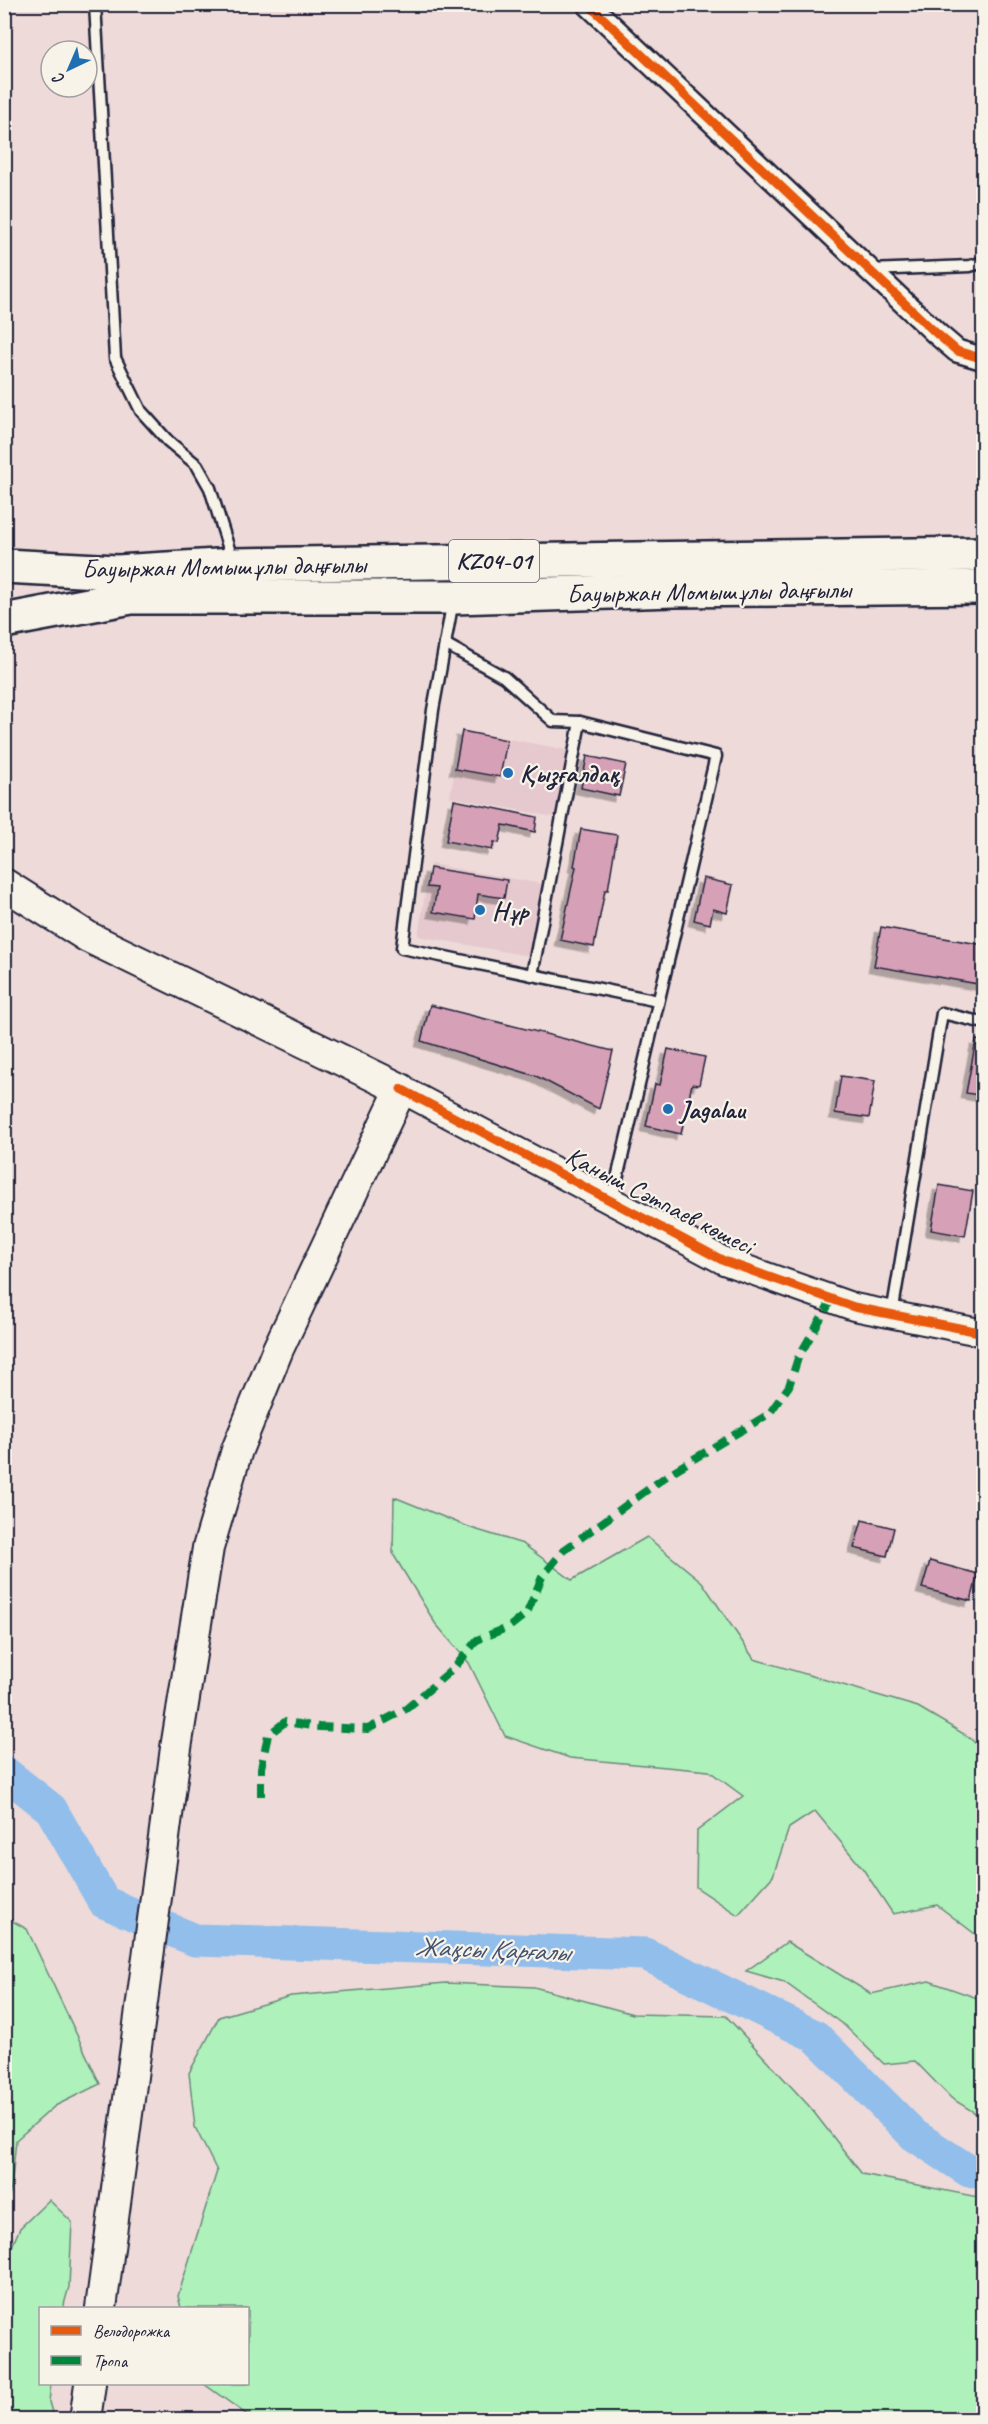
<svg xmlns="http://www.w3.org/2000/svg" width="988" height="2424" viewBox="0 0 988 2424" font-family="Caveat,sans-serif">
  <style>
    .built { fill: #e6c9ce }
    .green { fill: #aff1ba; stroke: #688a7a; stroke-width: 1.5 }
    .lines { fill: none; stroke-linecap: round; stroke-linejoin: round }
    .river { stroke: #91beeb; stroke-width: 33 }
    .building { fill: #d6a0b6; stroke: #22223b; stroke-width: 1.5; filter: url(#shadow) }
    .service-casing { stroke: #22223b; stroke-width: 15 }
    .minor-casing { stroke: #22223b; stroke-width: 26 }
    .tertiary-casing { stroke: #22223b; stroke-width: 30 }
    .secondary-casing { stroke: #22223b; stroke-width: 34 }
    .primary-casing { stroke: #22223b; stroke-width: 38 }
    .service { stroke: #f7f3e8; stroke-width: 10 }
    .minor { stroke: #f7f3e8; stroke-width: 21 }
    .tertiary { stroke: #f7f3e8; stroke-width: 26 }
    .secondary { stroke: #f7f3e8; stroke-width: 30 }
    .primary { stroke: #f7f3e8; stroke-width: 33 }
    .quiet { stroke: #00873e; stroke-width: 8; stroke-dasharray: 15 8; stroke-linecap: butt }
    .cycleway-casing { stroke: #f7f3e8; stroke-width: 13 }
    .cycleway { stroke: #e8590c; stroke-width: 9 }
    .poi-dot { fill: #1f6fb2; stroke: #f7f3e8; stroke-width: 2 }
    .labels { text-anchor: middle; stroke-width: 4.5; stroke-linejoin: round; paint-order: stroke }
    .shield { fill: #f7f3e8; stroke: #62616f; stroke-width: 1.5 }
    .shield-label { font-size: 24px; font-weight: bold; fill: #22223b }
    .street-label { font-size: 26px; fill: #22223b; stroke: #f7f3e8 }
    .poi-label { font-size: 26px; font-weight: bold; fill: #22223b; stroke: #f7f3e8; text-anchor: start }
    .water-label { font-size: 27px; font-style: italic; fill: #435170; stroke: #f7f3e8 }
  </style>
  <defs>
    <filter id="shadow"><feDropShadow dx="-5.5" dy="5.5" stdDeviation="0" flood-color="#0004"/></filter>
  </defs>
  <rect width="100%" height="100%" fill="#eddad9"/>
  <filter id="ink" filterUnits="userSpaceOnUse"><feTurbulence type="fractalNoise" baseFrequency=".0167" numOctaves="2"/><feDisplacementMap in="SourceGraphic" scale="12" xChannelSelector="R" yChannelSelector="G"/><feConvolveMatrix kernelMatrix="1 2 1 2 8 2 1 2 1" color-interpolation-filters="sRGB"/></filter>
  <g filter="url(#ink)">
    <g class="built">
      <path d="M462 730 567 750 554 817 450 797Z"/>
      <path d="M430 864 542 884 529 956 418 936Z"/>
    </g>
    <g class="green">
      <path d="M394 1497 471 1528 523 1544 572 1580 647 1537 702 1582 754 1659 918 1707 969 1737 983 1751V1940L937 1905 893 1914 863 1869 815 1811 789 1828 773 1876 738 1915 696 1887 697 1831 743 1796 709 1771 570 1758 505 1736 469 1663 435 1623 393 1554Z"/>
      <path d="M5 1917 27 1929 100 2084 55 2106 16 2140 11 2189 5 2206Z"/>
      <path d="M787 1942 871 1994 929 1981 983 2000V2118L951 2098 915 2061 884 2064 845 2026 784 1982 746 1971Z"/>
      <path d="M446 1983 534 1987 633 2014 726 2016 809 2106 862 2174 983 2198V2419H253L204 2384H248V2308H181L178 2296 217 2171 195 2127 189 2073 219 2017 291 1996Z"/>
      <path d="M49 2200 72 2222 69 2287 63 2308H40V2384H51L49 2402 54 2419H5V2262L20 2228Z"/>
    </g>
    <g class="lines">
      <path class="river" d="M4 1772 51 1809 104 1902 195 1940 645 1954 815 2036 914 2135 969 2171 984 2170"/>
    </g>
    <g class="building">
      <path d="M462 731 507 740 500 777 455 769Z"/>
      <path d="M587 756 626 764 619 796 581 788Z"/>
      <path d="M454 800 537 817 535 832 503 825 499 843 494 842 492 850 446 841Z"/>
      <path d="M581 829 617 835 608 890H605L594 947 560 940 576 867 574 866Z"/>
      <path d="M430 868 507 880 504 898 478 894 475 919 433 912 437 888 427 887Z"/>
      <path d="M703 878 733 885 727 913 713 909 710 924 694 920Z"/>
      <path d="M881 927 984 945V985L874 966Z"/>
      <path d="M430 1005 613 1051 599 1109 536 1076 421 1041Z"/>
      <path d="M976 1040 984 1041V1096L966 1093Z"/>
      <path d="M668 1049 705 1057 699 1085 692 1084 681 1134 646 1126 655 1084 660 1085Z"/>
      <path d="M841 1076 875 1081 869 1118 835 1113Z"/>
      <path d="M939 1185 973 1191 965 1236 931 1230Z"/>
      <path d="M862 1520 894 1528 887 1556 854 1548Z"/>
      <path d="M930 1561 978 1574 971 1601 922 1588Z"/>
    </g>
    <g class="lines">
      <g class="service-casing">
        <g id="service">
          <path d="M95 4 115 358 141 411 168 441 197 465 210 488 233 562"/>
          <path d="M978 4 984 11"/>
          <path d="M870 270 970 266 984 262"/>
          <path d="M453 600 433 710 402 948 658 1001"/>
          <path d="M445 644 504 677 553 721 580 722 716 756 612 1200"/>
          <path d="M532 975 580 722"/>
          <path d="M892 1314 942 1013 984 1023"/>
        </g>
      </g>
      <g class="minor-casing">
        <path id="minor" d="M588 4 936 333 957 351 984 359"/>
      </g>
      <g class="tertiary-casing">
        <path id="tertiary" d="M401 1089 724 1261 854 1307 984 1333"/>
      </g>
      <g class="secondary-casing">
        <g id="secondary">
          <path d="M4 884 88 937 401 1089 278 1349 237 1450 208 1548 176 1748 101 2308"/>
          <path d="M85 2420 90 2384"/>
        </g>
      </g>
      <g class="primary-casing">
        <g id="primary">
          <path d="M4 566 117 572 234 565 984 554"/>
          <path d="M4 621 131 597H454L674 590 984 587"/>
        </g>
      </g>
      <use href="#service" class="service"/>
      <use href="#minor" class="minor"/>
      <use href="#tertiary" class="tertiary"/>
      <use href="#secondary" class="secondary"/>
      <use href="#primary" class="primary"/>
      <path class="quiet" d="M261 1796V1768L268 1735 285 1722 319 1727 368 1729 406 1709 455 1667 477 1640 509 1627 527 1613 542 1577 564 1550 672 1472 769 1414 789 1386 798 1358 832 1299"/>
      <g class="cycleway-casing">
        <g id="cycleway">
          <path d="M588 4 936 333 957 351 984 359"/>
          <path d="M401 1089 724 1261 854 1307 984 1333"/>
        </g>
      </g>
      <use href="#cycleway" class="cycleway"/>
    </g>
  </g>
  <g class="poi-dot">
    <circle cx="508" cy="773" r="6"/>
    <circle cx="480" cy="910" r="6"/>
    <circle cx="668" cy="1109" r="6"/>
  </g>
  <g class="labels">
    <rect class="shield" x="449" y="540" width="90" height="42" rx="4.5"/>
    <g class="shield-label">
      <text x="494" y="569">KZ04-01</text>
    </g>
    <g class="street-label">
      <text transform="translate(224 566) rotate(-1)" y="9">Бауыржан Момышұлы даңғылы</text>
      <text transform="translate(709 591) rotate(-1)" y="9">Бауыржан Момышұлы даңғылы</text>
      <text transform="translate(660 1200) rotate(27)" y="9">Қаныш Сәтпаев көшесі</text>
    </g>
    <g class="poi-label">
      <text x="520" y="782">Қызғалдақ</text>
      <text x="492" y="919">Нұр</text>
      <text x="680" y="1118">Jagalau</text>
    </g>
    <g class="water-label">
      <text transform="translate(492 1949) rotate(2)" y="9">Жақсы Қарғалы</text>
    </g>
  </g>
  <rect width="988" height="2424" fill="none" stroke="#f7f3e8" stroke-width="24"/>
  <rect x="12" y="12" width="964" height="2400" fill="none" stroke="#22223b" stroke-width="2" filter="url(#ink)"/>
  <rect x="39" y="2307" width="210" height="78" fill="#f7f3e8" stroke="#a29fa3" stroke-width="1.5"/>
  <rect x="51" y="2326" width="30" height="9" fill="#e8590c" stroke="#a29fa3" stroke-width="1.5"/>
  <text x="93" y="2337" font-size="18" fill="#22223b">Велодорожка</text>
  <rect x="51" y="2356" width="30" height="9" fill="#00873e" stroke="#a29fa3" stroke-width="1.5"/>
  <text x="93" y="2367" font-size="18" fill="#22223b">Тропа</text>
  <g transform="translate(69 69) rotate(224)"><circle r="28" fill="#f7f3e8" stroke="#a29fa3" stroke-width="1.5"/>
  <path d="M0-4.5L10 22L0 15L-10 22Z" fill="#1f6fb2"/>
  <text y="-9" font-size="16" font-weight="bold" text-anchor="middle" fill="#22223b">С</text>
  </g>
</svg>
